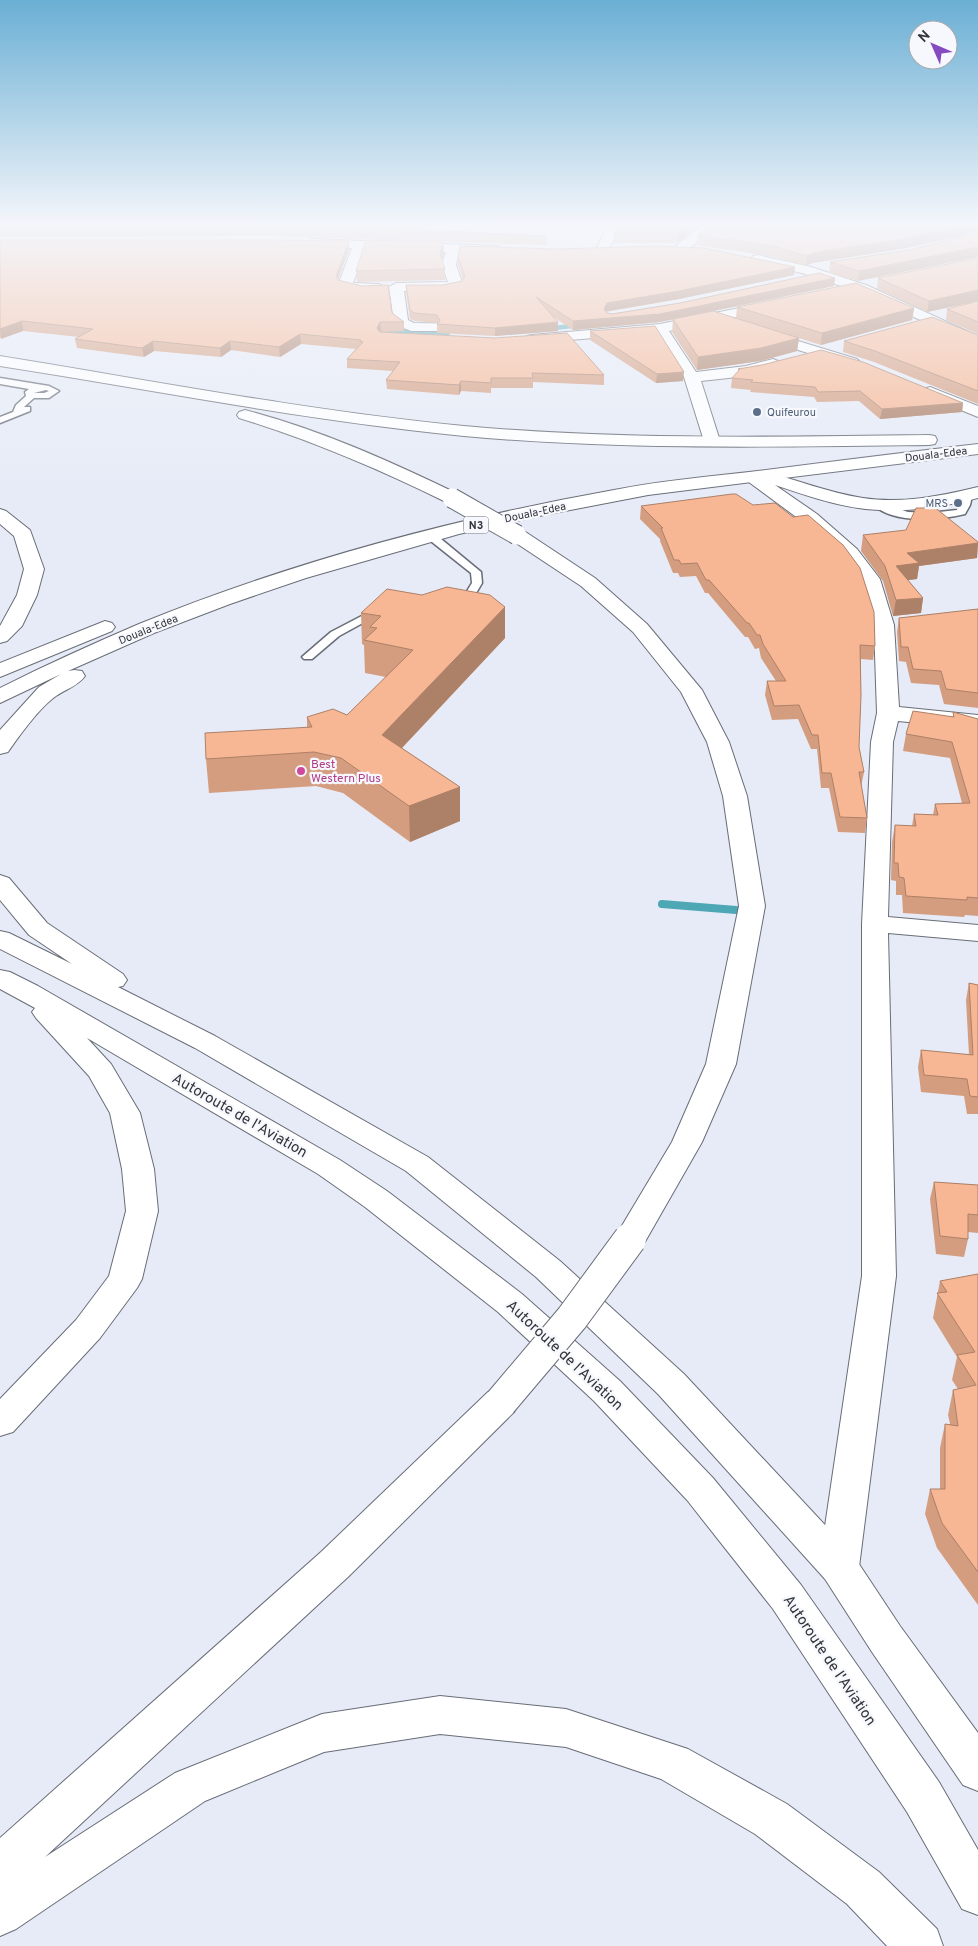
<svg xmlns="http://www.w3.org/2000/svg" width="978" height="1946" viewBox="0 0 978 1946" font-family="Overpass,sans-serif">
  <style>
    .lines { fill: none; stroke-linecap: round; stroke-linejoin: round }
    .stream-far1 { stroke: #4da7b5; stroke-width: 4.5 }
    .stream { stroke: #4da7b5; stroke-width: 8 }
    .service-casing { stroke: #686d77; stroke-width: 3 }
    .minor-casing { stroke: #686d77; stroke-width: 2 }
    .trunk-casing { stroke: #686d77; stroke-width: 2 }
    .service { fill: #fff; fill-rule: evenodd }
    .minor { fill: #fff; fill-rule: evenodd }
    .trunk { fill: #fff; fill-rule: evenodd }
    .trunk-bridge-far1-casing { stroke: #686d77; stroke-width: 21; stroke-linecap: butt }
    .trunk-bridge-casing { stroke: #686d77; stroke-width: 34; stroke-linecap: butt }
    .trunk-bridge-far1 { stroke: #fff; stroke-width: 19 }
    .trunk-bridge { stroke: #fff; stroke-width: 32 }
    .wall { fill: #d49d7f }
    .shaded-wall { fill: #ad8068 }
    .building { fill: #f7b794; stroke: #ad8068 }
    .service-dot { fill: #5c6f8a; stroke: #f6f8fd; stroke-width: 2 }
    .hotel-dot { fill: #d1479c; stroke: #f6f8fd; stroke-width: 2 }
    .labels { text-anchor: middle; stroke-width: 4.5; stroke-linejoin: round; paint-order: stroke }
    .far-service-label { font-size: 11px; fill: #4e5e75; stroke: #f6f8fd; text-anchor: start }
    .far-street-label { font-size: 11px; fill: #323439; stroke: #f6f8fd }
    .shield { fill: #f6f8fd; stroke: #6d6f74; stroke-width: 1 }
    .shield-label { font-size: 11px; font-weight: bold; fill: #323439 }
    .hotel-label { font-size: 12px; fill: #b23c85; stroke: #f6f8fd; text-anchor: start }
    .near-street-label { font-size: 15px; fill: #323439; stroke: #f6f8fd }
  </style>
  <rect width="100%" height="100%" fill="#e6ebf7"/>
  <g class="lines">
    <g class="stream-far1">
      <path d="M546 329 580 325"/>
      <path d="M379 330 448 333"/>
    </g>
    <path class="stream" d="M662 904 736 910"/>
    <g class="service-casing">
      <g id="service">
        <path d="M0 378 49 386 59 391 49 398H34L24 407H30V411L0 423V417L13 412 16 405 26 396 25 392 29 389 0 384ZM46 390 49 391 44 393H34Z"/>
        <path d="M967 493 972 496 970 505 965 514C940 520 893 524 874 505L879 502 908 512 930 513 957 510 962 496Z"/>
        <path d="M431 533 435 534 481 572 482 583 472 600 457 604 452 601 453 599 464 596 472 583 471 573 427 538 426 536Z"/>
        <path d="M377 608 383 611 381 613 339 636 312 659H304L302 657 331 632Z"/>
      </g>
    </g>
    <g class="minor-casing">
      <g id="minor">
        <path d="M608 226H620L607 254H597L595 251Z"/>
        <path d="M702 226H715L687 251H677L675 248 677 245Z"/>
        <path d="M311 239 498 246 505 250 498 254 459 252 456 265 463 285 461 288 442 291H404L408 320 414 323 475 324 480 325 482 328 480 331H411L396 325 394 322 389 287 396 283 448 282 442 265 446 252 365 249 353 283 379 284 386 288C377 298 352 291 340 288L338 285 352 248 306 246 305 243Z"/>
        <path d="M758 255 811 267 866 285 978 336V346L856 291 802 273 753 262 751 259 753 256Z"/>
        <path d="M774 301 779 302 781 305 779 308 669 331 696 372 746 366 773 359 778 361 781 364 778 367 747 376 701 381 720 441 718 445H706L704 441 684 377 656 333 532 343 527 342 525 339 527 336 532 335 660 324Z"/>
        <path d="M762 330 857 359 860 362 857 365 852 367 757 337 755 334 757 331Z"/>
        <path d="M930 387 978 406V417L924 395 922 392 924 389Z"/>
        <path d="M762 471C796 479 828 493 863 498 901 504 941 496 978 487V498C947 506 912 512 879 510 844 509 808 496 775 485L817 514 857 549 880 579 894 625 899 707 978 715V729L898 721 893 742 888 917 978 925V941L888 933 896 1276 859 1567 853 1579 839 1584 825 1579 819 1567 862 1276V924L871 742 877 713 874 625 860 580 843 557 803 522 742 477 745 473Z"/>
      </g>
    </g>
    <g class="trunk-casing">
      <g id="trunk">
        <path d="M0 356C154 381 309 411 464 426 619 440 774 437 929 435L935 436 937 440 935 444 929 445C774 447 619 450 464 436 309 421 154 390 0 366Z"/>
        <path d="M245 410C319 429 390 461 458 494L461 498 458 502 452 503 446 502C379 469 311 440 239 418L237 415 239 412Z"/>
        <path d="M978 444V454L648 495 534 517 459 534 306 578 230 604 154 633 68 671 74 670 82 671 85 676C78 686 66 689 56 696 40 707 19 736 8 752L0 754V730L39 687 61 674 0 703V688C46 665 92 644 139 624 291 562 452 519 614 490 664 480 715 476 766 470 836 461 907 452 978 444Z"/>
        <path d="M0 509 6 511 30 530 44 569 37 595 22 626 7 641 0 643V626L17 595 24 569 14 536 0 524Z"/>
        <path d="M517 529 524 531 595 578 647 624 702 690 729 742 747 796 765 906 736 1064 702 1142 642 1247 630 1251 618 1247 614 1239 672 1142 706 1064 739 906 723 796 707 742 681 692 633 632 581 586 510 539 508 535 510 531Z"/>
        <path d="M105 621 112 623 115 627 112 631 0 677V663Z"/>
        <path d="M0 875 9 878 47 923 123 974 127 980 123 986 118 987 215 1036 428 1157 560 1261 684 1374 853 1555 900 1626 978 1733V1791L963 1785 872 1652 825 1579 658 1394 536 1277 406 1171 195 1048 0 949V931L9 933 72 964 29 935 0 900Z"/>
        <path d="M0 970 10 972 38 986 340 1160 387 1191 522 1294 620 1381 713 1478 801 1585 939 1782 978 1850V1915L962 1909 907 1812 773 1609 687 1500 594 1401 498 1312 365 1207 318 1174 87 1038 111 1064 140 1113 154 1169 158 1211 142 1279 137 1288 100 1338 13 1432 0 1436V1399L76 1320 109 1276 126 1211 122 1169 110 1113 89 1076 36 1018 32 1012 35 1008 0 989Z"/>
        <path d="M501 1388 514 1392 519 1402 514 1412 349 1576 45 1857 175 1773 322 1714 440 1696 566 1709 688 1749 787 1804 879 1872 937 1929 943 1946H887L847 1904 755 1834 661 1779 566 1747 440 1734 324 1752 205 1801 16 1929 0 1936V1838L321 1552 488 1392Z"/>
      </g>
    </g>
    <use href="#service" class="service"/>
    <use href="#minor" class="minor"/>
    <use href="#trunk" class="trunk"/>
    <g class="trunk-bridge-far1-casing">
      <path id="trunk-bridge-far1" d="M452 498 517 535"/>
    </g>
    <g class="trunk-bridge-casing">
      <path id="trunk-bridge" d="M501 1402 572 1318 630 1239"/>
    </g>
    <use href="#trunk-bridge-far1" class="trunk-bridge-far1"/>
    <use href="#trunk-bridge" class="trunk-bridge"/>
  </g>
  <g class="wall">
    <path d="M360 226 547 236V245L270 236 0 237V228Z"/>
    <path d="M618 226H699L677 243H614V233Z"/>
    <path d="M698 235 907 248 812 263 806 266 775 257 697 245Z"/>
    <path d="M0 240 349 241V250L338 280 392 313 404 322V331L380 332 604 375V385L533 382V388H491V393L461 391 459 395 387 389 386 380 393 371 347 368V359L356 349 301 344 280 357 231 350 221 357 154 351 144 357 77 348 75 339 79 337 23 331 0 338Z"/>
    <path d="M909 250 858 281 829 273 830 262Z"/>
    <path d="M444 253 442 259 445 269V280L357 282 356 271Z"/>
    <path d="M458 257 794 275 679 299 606 312 612 314 835 278 834 286 660 322 573 330 552 316 558 331 495 336 437 333V323L415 321 410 319 406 293V285H442L462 281 463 280 458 265Z"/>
    <path d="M978 258V301L927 312 877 289 878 278Z"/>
    <path d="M978 301V334L946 320 947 309Z"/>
    <path d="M737 307 914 308 912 320 821 345 799 338 797 351 760 361 697 370 672 332 673 319 736 318Z"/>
    <path d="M590 331 683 381 656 383 590 340Z"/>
    <path d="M978 335V404L874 362 843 352 844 341Z"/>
    <path d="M762 365 963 403 962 412 880 419 859 401 817 402 814 397 750 392 751 390 731 388 732 378 738 372V369Z"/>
    <path d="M641 506 875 646 873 660 861 659 859 747 864 772 861 787 867 818 865 833 838 832 829 788H821L817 749H811L798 719 772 720 765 695 767 681H776L761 658 759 648 755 649 748 637H745L708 593H705L696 576 680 577 678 573H673L660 541V539L640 519Z"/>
    <path d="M863 535 978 542 977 558 919 566 917 579 908 580 923 598 921 613 893 616 883 581 861 551Z"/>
    <path d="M422 595 505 607V638L402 748 460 787V821L410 842 343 793 316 786 209 793 206 759 307 727V717L347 715 386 677 365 673 364 645 362 644 361 613Z"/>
    <path d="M978 609V708L944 704 939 685 911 683 906 662 899 661 897 632 899 618Z"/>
    <path d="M953 712 978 719V916L965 915 964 917 903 913 902 895H896V881L891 880 892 842 895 825 912 826 914 814 933 815 935 804 962 803 950 758 903 751 906 734 953 717Z"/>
    <path d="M969 983 978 985V1114H967L964 1096 921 1092 918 1067 921 1050 969 1055 966 1000Z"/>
    <path d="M934 1182 978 1185V1233L968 1232V1239L964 1257 936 1254 930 1199Z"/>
    <path d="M978 1274V1605L937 1548 925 1514 930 1489H940V1448L945 1424H950L948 1415 953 1390 958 1389 952 1380 957 1357 933 1318 940 1281Z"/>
  </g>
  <g class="shaded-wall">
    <path d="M687 226H699L677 243 678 233Z"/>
    <path d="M962 226H978V232L907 248 812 263 806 266 807 256 813 253Z"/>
    <path d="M349 241V250L336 284V276Z"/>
    <path d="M443 242 444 253 440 266V254Z"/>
    <path d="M978 247V257L858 281 859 271Z"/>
    <path d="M795 267 794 275 679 299 607 311 603 317 604 309 607 303Z"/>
    <path d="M835 278 834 286 660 322 573 330V321Z"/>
    <path d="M978 290V301L927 312 929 301Z"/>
    <path d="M914 308 912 320 821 345 822 333Z"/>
    <path d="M22 321 23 331 1 339 0 329Z"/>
    <path d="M380 322 381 331 377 337V328Z"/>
    <path d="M558 322V331L495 336V328Z"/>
    <path d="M300 334 301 344 280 357 279 347Z"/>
    <path d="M799 338 797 351 760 361 697 370 698 357Z"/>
    <path d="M153 341 154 351 144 357 142 348Z"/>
    <path d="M230 341 231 350 221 357 220 348Z"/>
    <path d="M684 372 683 381 656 383 657 374Z"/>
    <path d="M461 381V391L459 395V385Z"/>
    <path d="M963 403 962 412 880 419 882 409Z"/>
    <path d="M978 543 977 558 919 566 917 579 894 582 896 566 907 553Z"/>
    <path d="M923 598 921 613 893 616 896 600Z"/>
    <path d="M505 607V638L383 768 382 735Z"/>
    <path d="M460 787V821L410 842 409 806Z"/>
  </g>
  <g class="building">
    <path d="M42 226H359L381 228 547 236 270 228 0 229V228Z"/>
    <path d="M618 226H687L678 233H614Z"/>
    <path d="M708 226H962L908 238 813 253 807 256 776 247 698 235Z"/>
    <path d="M978 233V247L859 271 830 262 909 250Z"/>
    <path d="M0 240H269L349 241 336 276 338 280 362 286 388 285 392 313 404 322H380L377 328 380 332 495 338 567 333 604 375 532 373 533 378H491V383L461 381 459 385 386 380 400 362 347 359 363 342 360 341 361 340 300 334 279 347 230 341 220 348 153 341 142 348 75 339 93 329 22 321 0 329Z"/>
    <path d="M366 240 443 242 440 254 445 269 356 271Z"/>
    <path d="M460 246 556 249 657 246 704 248 795 267 679 291 607 303 604 309 607 313 612 314 680 303 819 273 835 278 660 314 573 321 536 297 558 322 495 328 437 324 440 321 437 315 414 313 410 310 406 285H442L462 281 465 276 458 257Z"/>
    <path d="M978 258V290L929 301 878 278Z"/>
    <path d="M856 283 914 308 822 333 737 307Z"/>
    <path d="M978 301V322L947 309Z"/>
    <path d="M713 311 799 338 761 348 698 357 673 319Z"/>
    <path d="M932 317 978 335V391L875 351 844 341Z"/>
    <path d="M655 326 684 372 657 374 590 331Z"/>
    <path d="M821 350 863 362 963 403 882 409 860 391 818 392 815 387 751 382 753 380 732 378 741 368 738 369 762 365Z"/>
    <path d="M732 494H736L753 505 775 503 793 517 808 515 843 545 860 568 874 612 875 646 860 645 861 695 859 747 864 772H859L867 818 840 817 831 773H822L818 735H812L799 705 774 706 767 681H786L763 644 760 635H757L749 623H747L709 580H706L697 563 681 564 679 560H674L661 528H663L641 506Z"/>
    <path d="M925 506H933L978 542V543L907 553 919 563 896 566 923 598 896 600 885 566 863 535 906 530 916 508H924Z"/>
    <path d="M447 587 490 595 505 607 382 735 460 787 409 806 341 758 314 752 206 759 205 733 312 727 307 717 333 709 347 715 413 650 364 640 377 628 370 627 381 616 361 613 387 589 422 595Z"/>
    <path d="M978 609V693L946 689 941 671 913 669 908 647H901L899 618Z"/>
    <path d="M913 711 954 717 953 712 978 719V898L967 897V900L906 896 904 878 899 877 898 863H894L895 825 916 826 914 814 938 815 935 804 970 803 952 742 906 734Z"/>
    <path d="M969 983 978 985V1097L970 1096 967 1079 924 1075 921 1050 973 1055Z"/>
    <path d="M934 1182 978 1185V1215L968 1214V1239L940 1236Z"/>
    <path d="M978 1274V1572L942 1523 930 1489H945V1424L958 1426 953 1390 976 1385 957 1355 975 1352 937 1293 947 1292 940 1281Z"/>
  </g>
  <linearGradient id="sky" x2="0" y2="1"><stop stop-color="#6aafd4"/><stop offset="0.45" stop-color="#f4f6fb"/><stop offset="1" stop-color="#f4f6fb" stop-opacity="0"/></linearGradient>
  <rect width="978" height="498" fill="url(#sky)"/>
  <g class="service-dot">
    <circle cx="757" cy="412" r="5"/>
    <circle cx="958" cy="503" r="5"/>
  </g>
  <circle class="hotel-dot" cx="301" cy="771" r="5"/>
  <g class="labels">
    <g class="far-service-label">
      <text x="767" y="416">Quifeurou</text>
      <text x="948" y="507" text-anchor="end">MRS</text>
    </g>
    <g class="far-street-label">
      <text transform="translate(936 454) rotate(-7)" y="4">Douala-Edea</text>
      <text transform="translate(535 512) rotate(-12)" y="4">Douala-Edea</text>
      <text transform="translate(148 629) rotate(-22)" y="4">Douala-Edea</text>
    </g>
    <rect class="shield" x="463.5" y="516.5" width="25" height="17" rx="4"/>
    <g class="shield-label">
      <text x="476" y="529">N3</text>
    </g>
    <g class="hotel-label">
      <text x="311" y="768">Best<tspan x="311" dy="14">Western Plus</tspan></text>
    </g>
    <g class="near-street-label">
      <text transform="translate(240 1115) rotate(30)" y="5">Autoroute de l'Aviation</text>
      <text transform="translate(565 1355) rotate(43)" y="5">Autoroute de l'Aviation</text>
      <text transform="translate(830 1660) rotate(56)" y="5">Autoroute de l'Aviation</text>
    </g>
  </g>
  <g transform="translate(933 45) rotate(315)"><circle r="24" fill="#f6f8fd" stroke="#a8aaaf"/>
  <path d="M0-4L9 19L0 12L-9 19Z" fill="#8549c0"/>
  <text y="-8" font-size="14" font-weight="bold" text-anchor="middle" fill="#323439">N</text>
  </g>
</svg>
